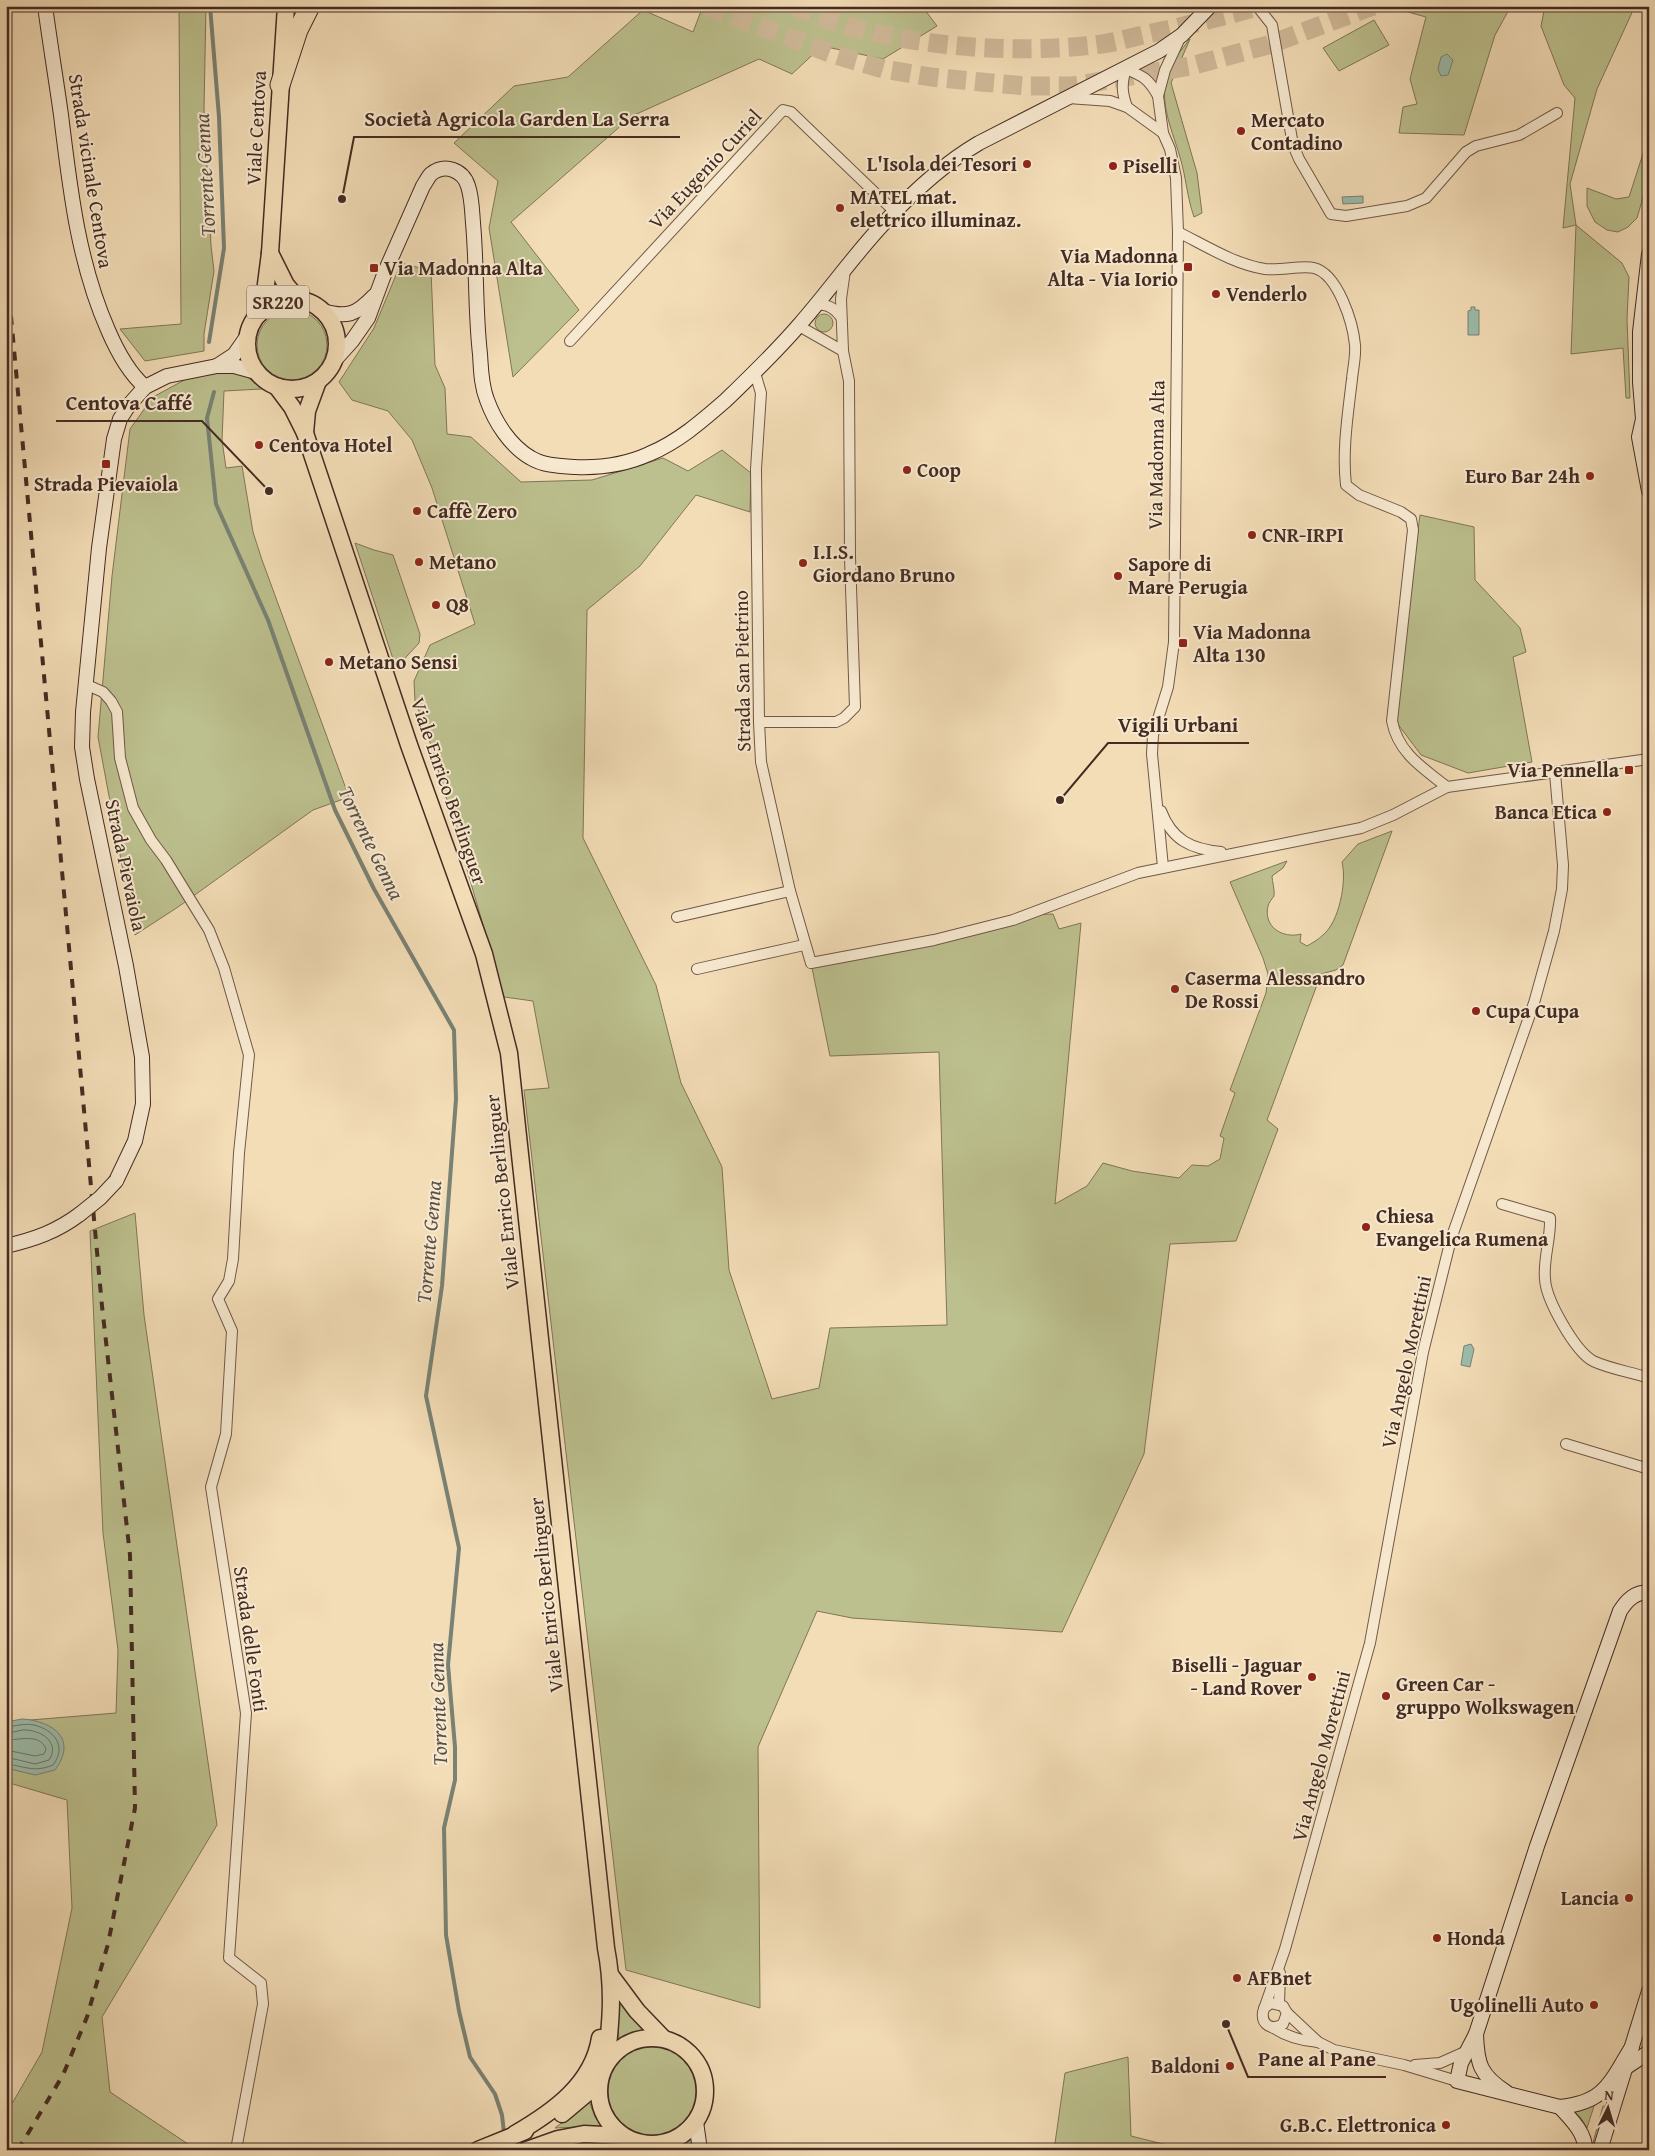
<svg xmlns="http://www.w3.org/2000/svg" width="1655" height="2156" viewBox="0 0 1655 2156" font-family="'Gentium Book Plus',serif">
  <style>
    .green { fill: #bcc08e; stroke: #807658 }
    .water { fill: #9cbcab; stroke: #798274 }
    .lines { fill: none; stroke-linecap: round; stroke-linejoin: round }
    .shore { stroke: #707466; stroke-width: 1 }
    .stream { stroke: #798274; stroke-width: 4 }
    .highway-tunnel { stroke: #d0b999; stroke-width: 19; stroke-dasharray: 19 9; stroke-linecap: butt }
    .street-casing { stroke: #705847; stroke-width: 12 }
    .secondary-casing { stroke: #442b22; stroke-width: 16 }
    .primary-casing { stroke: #442b22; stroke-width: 19 }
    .highway-casing { stroke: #442b22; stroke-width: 21 }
    .street { stroke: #f7e9d0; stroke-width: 10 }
    .secondary { stroke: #f7e9d0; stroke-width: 14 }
    .primary { stroke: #f3ddb7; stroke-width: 16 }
    .highway { stroke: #f3ddb7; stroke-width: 19 }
    .rail { stroke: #442b22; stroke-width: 4; stroke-dasharray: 9 9; stroke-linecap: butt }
    .secondary-bridge-casing { stroke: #442b22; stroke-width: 16; stroke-linecap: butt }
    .secondary-bridge { stroke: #f7e9d0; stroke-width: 14 }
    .poi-dot { fill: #8f2418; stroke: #f7e9d0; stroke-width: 2 }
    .labels { text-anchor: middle; stroke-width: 4; stroke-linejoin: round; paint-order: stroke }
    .shield { fill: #f7e9d0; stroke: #7a6456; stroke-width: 1 }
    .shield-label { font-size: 19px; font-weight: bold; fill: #442b22 }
    .poi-label { font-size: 20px; font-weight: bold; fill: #442b22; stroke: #f7e9d0; text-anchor: start }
    .street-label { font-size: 20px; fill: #442b22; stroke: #f7e9d0 }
    .water-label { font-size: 21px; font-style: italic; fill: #5a4f44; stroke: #f7e9d0 }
    .leader { fill: none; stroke: #442b22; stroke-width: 2 }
    .callout-dot { fill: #442b22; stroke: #f7e9d0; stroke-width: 2 }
    .callout-label { font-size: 21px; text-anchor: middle; font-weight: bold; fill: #442b22; stroke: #f7e9d0; stroke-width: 4; stroke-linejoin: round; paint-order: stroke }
  </style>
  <rect width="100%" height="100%" fill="#f3ddb7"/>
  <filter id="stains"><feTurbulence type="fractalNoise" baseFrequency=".004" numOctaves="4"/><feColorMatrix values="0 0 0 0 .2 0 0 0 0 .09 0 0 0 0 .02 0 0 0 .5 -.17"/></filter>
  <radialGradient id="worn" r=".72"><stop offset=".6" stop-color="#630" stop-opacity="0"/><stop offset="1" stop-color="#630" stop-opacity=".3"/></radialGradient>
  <g class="green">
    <path d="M179 6H206L204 109 211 246 214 271 204 334V351L145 361 120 329 181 324Z"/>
    <path d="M703 6H922L937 26 883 59 822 46 792 74 759 59 632 116 511 222 579 310 513 377 489 228 498 181 454 143 514 86 568 77 643 10 693 32Z"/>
    <path d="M1386 6H1511L1495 35 1464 135 1399 133 1403 107 1417 104 1410 79 1426 17Z"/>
    <path d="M1545 6H1635L1597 89 1570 184 1576 225 1622 263 1629 277 1627 319 1630 398H1626L1623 348 1571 354 1576 225 1563 228 1575 98 1564 85 1541 26Z"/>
    <path d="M1374 20 1389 45 1339 71 1323 48Z"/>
    <path d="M1190 39 1171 83 1197 173 1202 213 1194 217C1187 197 1186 177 1180 157 1171 126 1155 96 1172 64 1176 55 1184 47 1190 39Z"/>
    <path d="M1649 135V177L1637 218 1628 227 1618 232 1607 230 1595 222 1587 206V188L1616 199 1629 197Z"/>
    <path d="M401 263 431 271 435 365 445 388 447 434 471 437 521 482 592 480 663 458 688 471 722 450 751 473 750 512 696 495 640 566 587 610 583 838 656 985 681 1083 722 1167 729 1270 772 1399 819 1388 830 1328 947 1325 939 1052 830 1056 811 963 1025 915 1053 914 1059 929 1081 923 1055 1204 1087 1186 1103 1163 1132 1171 1179 1178 1192 1165 1208 1166 1220 1159 1224 1138 1220 1136 1235 1093 1230 1090 1266 993 1268 974 1263 958 1230 882 1287 861 1283 868 1272 876C1272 881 1275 890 1274 896 1272 899 1269 902 1268 906 1263 927 1283 939 1301 934L1300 942 1307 946C1312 943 1318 940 1323 935 1339 922 1347 882 1342 862L1358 844 1392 831 1343 965 1336 970 1321 974 1267 1120 1278 1129 1236 1241 1170 1244 1144 1454 1062 1632 852 1618 817 1611 758 1747 760 2008 626 1970 524 1090 549 1088 533 1001 504 997 427 732 415 701 414 681 430 645 475 624 432 488 412 440 388 411 352 400 339 382 374 328Z"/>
    <circle cx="292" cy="345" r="35"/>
    <circle cx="824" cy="323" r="9"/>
    <path d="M225 370 245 375 262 389 224 391 222 440 226 468 242 466 253 532 262 560 349 797 313 810 178 907 135 935 98 737 112 576 130 429 153 397 188 378Z"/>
    <path d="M1420 515 1474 527 1475 580 1520 628 1526 652 1513 657 1532 762 1468 773 1421 755 1397 723 1396 707Z"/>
    <path d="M355 543 374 550 393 555 420 634 419 643 396 668Z"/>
    <path d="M135 1213 144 1315 217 1825 102 2017 110 2092 197 2150H6V2114L42 2052 72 1908 67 1800 6 1782V1722L116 1713 118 1650 103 1533 90 1231Z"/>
    <path d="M619 1995 629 2014 647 2031 635 2032 619 2039 616 1998Z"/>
    <circle cx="652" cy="2091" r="44"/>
    <path d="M1128 2057 1131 2136 1187 2150H1054L1065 2073Z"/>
    <path d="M589 2101 595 2117 602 2126 555 2128Z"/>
    <path d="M1595 2103 1587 2128 1581 2118 1574 2111Z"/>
    <path d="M1603 2106 1607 2107 1594 2150H1591Z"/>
    <path d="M692 2136 694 2150H670L684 2145Z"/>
  </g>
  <g class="water">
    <path d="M1447 54 1453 60 1448 75 1441 76 1438 69 1441 57Z"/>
    <path d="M1363 196V203L1343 204 1342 197Z"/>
    <path d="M1471 307H1475V310H1479V335H1468V311L1471 310Z"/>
    <path d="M1471 1344 1474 1349 1470 1367 1461 1365 1464 1346Z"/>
    <path d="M22 1719C53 1721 78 1739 55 1770L35 1775 6 1768V1722Z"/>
  </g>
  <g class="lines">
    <g class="shore">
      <path d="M6 1727C16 1726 25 1723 34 1725 55 1730 67 1747 53 1765 34 1773 24 1766 6 1764"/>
      <path d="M6 1733C12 1733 17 1731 22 1730 40 1729 61 1742 49 1760L35 1764 6 1757"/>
      <path d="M6 1740C19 1740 40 1733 46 1749L44 1754 35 1756 6 1750"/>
    </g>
    <g class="stream">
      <path d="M209 342 224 248 219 117 210 6"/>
      <path d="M214 392 207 418 216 504 268 620 335 810 374 889 454 1030 456 1099 442 1286 426 1396 459 1548 448 1665 455 1747V1780L444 1828 446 1935 459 2011 470 2057 495 2094 502 2115 504 2133"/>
    </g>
    <g class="highway-tunnel">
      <path d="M707 6 832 54 883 69 931 77 981 82 1026 86H1072L1191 66 1268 45 1373 6"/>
      <path d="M794 6C881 46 1008 56 1102 44 1116 42 1129 38 1143 35 1182 27 1221 17 1260 6"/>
    </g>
    <g class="street-casing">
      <g id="street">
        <path d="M1257 6 1272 25 1293 145 1299 159 1331 214 1346 216 1407 206 1426 198 1466 152 1476 146 1519 135 1557 113"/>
        <path d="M1068 98 1110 101 1127 107 1163 133"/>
        <path d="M1127 107C1122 93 1121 84 1126 69 1143 76 1149 79 1158 96"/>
        <path d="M1178 232C1206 246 1234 264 1265 269 1280 271 1302 265 1314 268 1338 274 1353 323 1355 345 1356 356 1353 368 1352 379 1348 414 1342 450 1346 485L1359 495 1401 512 1411 519 1413 530 1392 721C1398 753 1423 768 1447 787"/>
        <path d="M817 304C829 305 834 308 841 317"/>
        <path d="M799 326 843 351 841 299 845 270"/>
        <path d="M570 341 783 110 791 112 895 212"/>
        <path d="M755 373 761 393 756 469 759 722 761 762 790 891 811 963 934 940 1013 920 1138 873 1361 828 1393 815 1447 787 1649 759"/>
        <path d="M85 684 103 692 111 701 117 712 120 758 133 808 151 840 166 860 209 930 224 968 249 1055 239 1153 233 1259 229 1281 218 1299 232 1331 226 1434 211 1487 246 1713 229 1958 261 1983 263 2004 236 2150"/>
        <path d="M759 722H836L844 718 855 707 850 557 849 381 843 351"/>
        <path d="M1161 811C1172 840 1191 849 1221 852"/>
        <path d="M1163 867 1152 754 1153 735 1168 687 1174 642 1178 232 1176 178 1170 149 1163 133 1158 96 1165 70 1180 38"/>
        <path d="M677 917 790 891"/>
        <path d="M697 969 804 945"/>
        <path d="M1502 1204 1550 1218C1551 1238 1543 1259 1545 1279 1546 1300 1575 1351 1593 1361 1610 1369 1631 1372 1649 1378"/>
        <path d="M1566 1444 1649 1469"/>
        <path d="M1279 2004 1280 1973"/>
        <path d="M1264 2008 1271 2003 1283 2006 1287 2013 1283 2024C1272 2031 1261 2025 1263 2012L1285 1949 1370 1643 1423 1352 1451 1239 1534 1003 1554 931 1562 889 1563 865 1555 773"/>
        <path d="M1287 2013 1318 2042 1334 2050 1404 2065 1457 2081"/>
        <path d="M1272 2027C1287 2037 1301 2041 1318 2042"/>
        <path d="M1415 2065 1440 2063 1467 2051"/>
      </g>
    </g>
    <g class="secondary-casing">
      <g id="secondary">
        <path d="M45 6C50 43 56 79 61 115 70 189 78 262 108 330 117 351 128 372 145 387"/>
        <path d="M1649 254 1640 332V382L1643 419 1639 437 1649 491"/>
        <path d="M322 311C347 318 356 315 374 296"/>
        <path d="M333 362 352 341 368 318 385 272 423 186C426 182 428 177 431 174 445 163 463 170 468 186 472 198 472 211 473 223 477 267 475 310 480 354 481 369 481 385 487 400 495 422 510 446 531 458 544 466 561 466 576 467 601 468 627 464 649 454 678 442 702 421 725 401 751 376 777 351 800 324 829 291 854 255 884 223 913 192 943 164 979 143L1159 51 1182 35 1210 6"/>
        <path d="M217 366 234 355 248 335"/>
        <path d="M116 1181 135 1141 143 1104 142 1057 126 966 87 779 82 747 83 712 99 548 114 439 120 419 129 405 145 387 167 376 217 366H234L256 372"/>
        <path d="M6 1246C35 1239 56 1232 80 1214"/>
        <path d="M1476 2034 1461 2063 1457 2081 1560 2107C1606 2102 1610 2082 1632 2047"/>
        <path d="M1625 2068 1649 2052"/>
        <path d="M1506 2092C1480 2075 1477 2064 1476 2034L1537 1846 1620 1611C1627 1600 1635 1592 1649 1592"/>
        <path d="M1560 2107C1570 2118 1586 2133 1585 2150"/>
        <path d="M696 2122 700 2150"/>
        <path d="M647 2144 660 2150"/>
        <path d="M1600 2150 1649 1991"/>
      </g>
    </g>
    <g class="primary-casing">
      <g id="primary">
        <path d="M270 253 286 285 299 300"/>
        <circle cx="292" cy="344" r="45"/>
        <path d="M259 314 265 292 270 253 286 6"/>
        <path d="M277 387 292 407 305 433 409 745 484 954 509 1053 606 1948C614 1989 611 2022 606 2063"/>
        <path d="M305 433 307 411 318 381"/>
        <path d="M611 1976 637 2011 663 2038"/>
        <circle cx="652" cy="2091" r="53"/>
        <path d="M562 2114 599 2083"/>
        <path d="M515 2134C553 2112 593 2084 600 2038"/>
        <path d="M478 2150 525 2131"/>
        <path d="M527 2150 558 2139 584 2134 623 2136"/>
      </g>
    </g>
    <g class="highway-casing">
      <path id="highway" d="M280 85 298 30 310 6"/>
    </g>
    <use href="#street" class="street"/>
    <use href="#secondary" class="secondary"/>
    <use href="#primary" class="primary"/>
    <use href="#highway" class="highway"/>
    <path class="rail" d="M6 262 102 1306 130 1555 135 1808 108 1944 87 2017 63 2075 18 2150"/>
    <g class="secondary-bridge-casing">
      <path id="secondary-bridge" d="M80 1214 100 1198 116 1181"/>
    </g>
    <use href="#secondary-bridge" class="secondary-bridge"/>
  </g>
  <g class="poi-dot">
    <circle cx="1241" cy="131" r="5"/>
    <circle cx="1027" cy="164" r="5"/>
    <circle cx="1113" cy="166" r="5"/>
    <circle cx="840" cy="208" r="5"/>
    <rect x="1183" y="262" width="10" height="10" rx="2.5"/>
    <rect x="369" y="263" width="10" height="10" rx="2.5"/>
    <circle cx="1216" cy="294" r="5"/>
    <circle cx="259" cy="445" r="5"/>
    <rect x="101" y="459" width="10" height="10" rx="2.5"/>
    <circle cx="907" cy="470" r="5"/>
    <circle cx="1590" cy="476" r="5"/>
    <circle cx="417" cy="511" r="5"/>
    <circle cx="1252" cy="535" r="5"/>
    <circle cx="419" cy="562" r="5"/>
    <circle cx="803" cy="563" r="5"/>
    <circle cx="1118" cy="576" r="5"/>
    <circle cx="436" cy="605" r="5"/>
    <rect x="1178" y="638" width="10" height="10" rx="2.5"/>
    <circle cx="329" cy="662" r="5"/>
    <rect x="1624" y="765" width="10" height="10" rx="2.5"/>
    <circle cx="1607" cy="812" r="5"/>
    <circle cx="1175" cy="989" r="5"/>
    <circle cx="1476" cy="1011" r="5"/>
    <circle cx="1366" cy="1227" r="5"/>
    <circle cx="1312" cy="1677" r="5"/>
    <circle cx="1386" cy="1696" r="5"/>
    <circle cx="1629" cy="1898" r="5"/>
    <circle cx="1437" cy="1938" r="5"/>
    <circle cx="1237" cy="1978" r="5"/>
    <circle cx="1594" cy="2005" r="5"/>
    <circle cx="1230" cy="2066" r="5"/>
    <circle cx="1446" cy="2125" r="5"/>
  </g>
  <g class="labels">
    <rect class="shield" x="247" y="285.5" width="62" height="33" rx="4"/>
    <g class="shield-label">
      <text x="278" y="309">SR220</text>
    </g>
    <g class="poi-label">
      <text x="1251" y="127">Mercato<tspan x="1251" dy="23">Contadino</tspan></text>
      <text x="1017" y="171" text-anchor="end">L'Isola dei Tesori</text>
      <text x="1123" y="173">Piselli</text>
      <text x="850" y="204">MATEL mat.<tspan x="850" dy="23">elettrico illuminaz.</tspan></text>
      <text x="1178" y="263" text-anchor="end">Via Madonna<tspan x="1178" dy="23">Alta - Via Iorio</tspan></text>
      <text x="384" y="275">Via Madonna Alta</text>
      <text x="1226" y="301">Venderlo</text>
      <text x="269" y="452">Centova Hotel</text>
      <text x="917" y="477">Coop</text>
      <text x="1580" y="483" text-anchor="end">Euro Bar 24h</text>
      <text x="106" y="491" text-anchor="middle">Strada Pievaiola</text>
      <text x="427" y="518">Caffè Zero</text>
      <text x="1262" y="542">CNR-IRPI</text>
      <text x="813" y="559">I.I.S.<tspan x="813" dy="23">Giordano Bruno</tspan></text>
      <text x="429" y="569">Metano</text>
      <text x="1128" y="571">Sapore di<tspan x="1128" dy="23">Mare Perugia</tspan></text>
      <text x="446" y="612">Q8</text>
      <text x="1193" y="639">Via Madonna<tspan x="1193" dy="23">Alta 130</tspan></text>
      <text x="339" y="669">Metano Sensi</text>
      <text x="1619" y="777" text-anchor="end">Via Pennella</text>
      <text x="1597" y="819" text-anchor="end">Banca Etica</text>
      <text x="1185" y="985">Caserma Alessandro<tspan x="1185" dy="23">De Rossi</tspan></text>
      <text x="1486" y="1018">Cupa Cupa</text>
      <text x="1376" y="1223">Chiesa<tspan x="1376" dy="23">Evangelica Rumena</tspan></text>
      <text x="1302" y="1672" text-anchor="end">Biselli - Jaguar<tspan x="1302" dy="23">- Land Rover</tspan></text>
      <text x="1396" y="1691">Green Car -<tspan x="1396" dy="23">gruppo Wolkswagen</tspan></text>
      <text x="1619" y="1905" text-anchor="end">Lancia</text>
      <text x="1447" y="1945">Honda</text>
      <text x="1247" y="1985">AFBnet</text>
      <text x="1584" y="2012" text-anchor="end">Ugolinelli Auto</text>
      <text x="1220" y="2073" text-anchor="end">Baldoni</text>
      <text x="1436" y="2132" text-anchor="end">G.B.C. Elettronica</text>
    </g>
    <g class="street-label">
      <text transform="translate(256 128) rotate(-87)" y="7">Viale Centova</text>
      <text transform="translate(705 169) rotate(-47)" y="7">Via Eugenio Curiel</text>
      <text transform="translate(91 171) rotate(81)" y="7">Strada vicinale Centova</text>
      <text transform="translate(1156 455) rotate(-89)" y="7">Via Madonna Alta</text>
      <text transform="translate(742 671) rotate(-91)" y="7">Strada San Pietrino</text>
      <text transform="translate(449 791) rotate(71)" y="7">Viale Enrico Berlinguer</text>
      <text transform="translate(126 865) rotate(78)" y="7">Strada Pievaiola</text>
      <text transform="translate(502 1192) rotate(-96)" y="7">Viale Enrico Berlinguer</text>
      <text transform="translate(1406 1362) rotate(-78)" y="7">Via Angelo Morettini</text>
      <text transform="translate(546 1595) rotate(-96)" y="7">Viale Enrico Berlinguer</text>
      <text transform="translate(251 1639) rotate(82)" y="7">Strada delle Fonti</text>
      <text transform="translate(1321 1756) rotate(-75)" y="7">Via Angelo Morettini</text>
    </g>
    <g class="water-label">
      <text transform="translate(205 175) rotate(-93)" y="7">Torrente Genna</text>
      <text transform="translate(371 843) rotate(64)" y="7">Torrente Genna</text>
      <text transform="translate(429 1242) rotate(-85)" y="7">Torrente Genna</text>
      <text transform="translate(438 1704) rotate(-92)" y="7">Torrente Genna</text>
    </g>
  </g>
  <path class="leader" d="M342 199L354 137H680M269 491L202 421H56M1060 800L1108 743H1249M1226 2024L1248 2077H1386"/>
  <g class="callout-dot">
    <circle cx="342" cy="199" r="5"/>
    <circle cx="269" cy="491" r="5"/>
    <circle cx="1060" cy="800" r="5"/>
    <circle cx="1226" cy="2024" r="5"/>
  </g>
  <g class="callout-label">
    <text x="517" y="126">Società Agricola Garden La Serra</text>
    <text x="129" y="410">Centova Caffé</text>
    <text x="1178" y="732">Vigili Urbani</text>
    <text x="1317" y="2066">Pane al Pane</text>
  </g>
  <rect width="1655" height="2156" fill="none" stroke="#f3ddb7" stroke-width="25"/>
  <rect x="8" y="8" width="1640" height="2141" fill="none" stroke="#442b22" stroke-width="2.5"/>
  <rect x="12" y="12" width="1630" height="2131" fill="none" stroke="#442b22"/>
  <g transform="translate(1608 2108) rotate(5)" stroke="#f7e9d0" stroke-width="4" paint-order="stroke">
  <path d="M0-4L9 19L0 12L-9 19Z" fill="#442b22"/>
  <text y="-8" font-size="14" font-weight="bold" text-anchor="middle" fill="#442b22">N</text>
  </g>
  <rect width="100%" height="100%" filter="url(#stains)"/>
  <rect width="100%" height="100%" fill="url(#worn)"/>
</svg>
